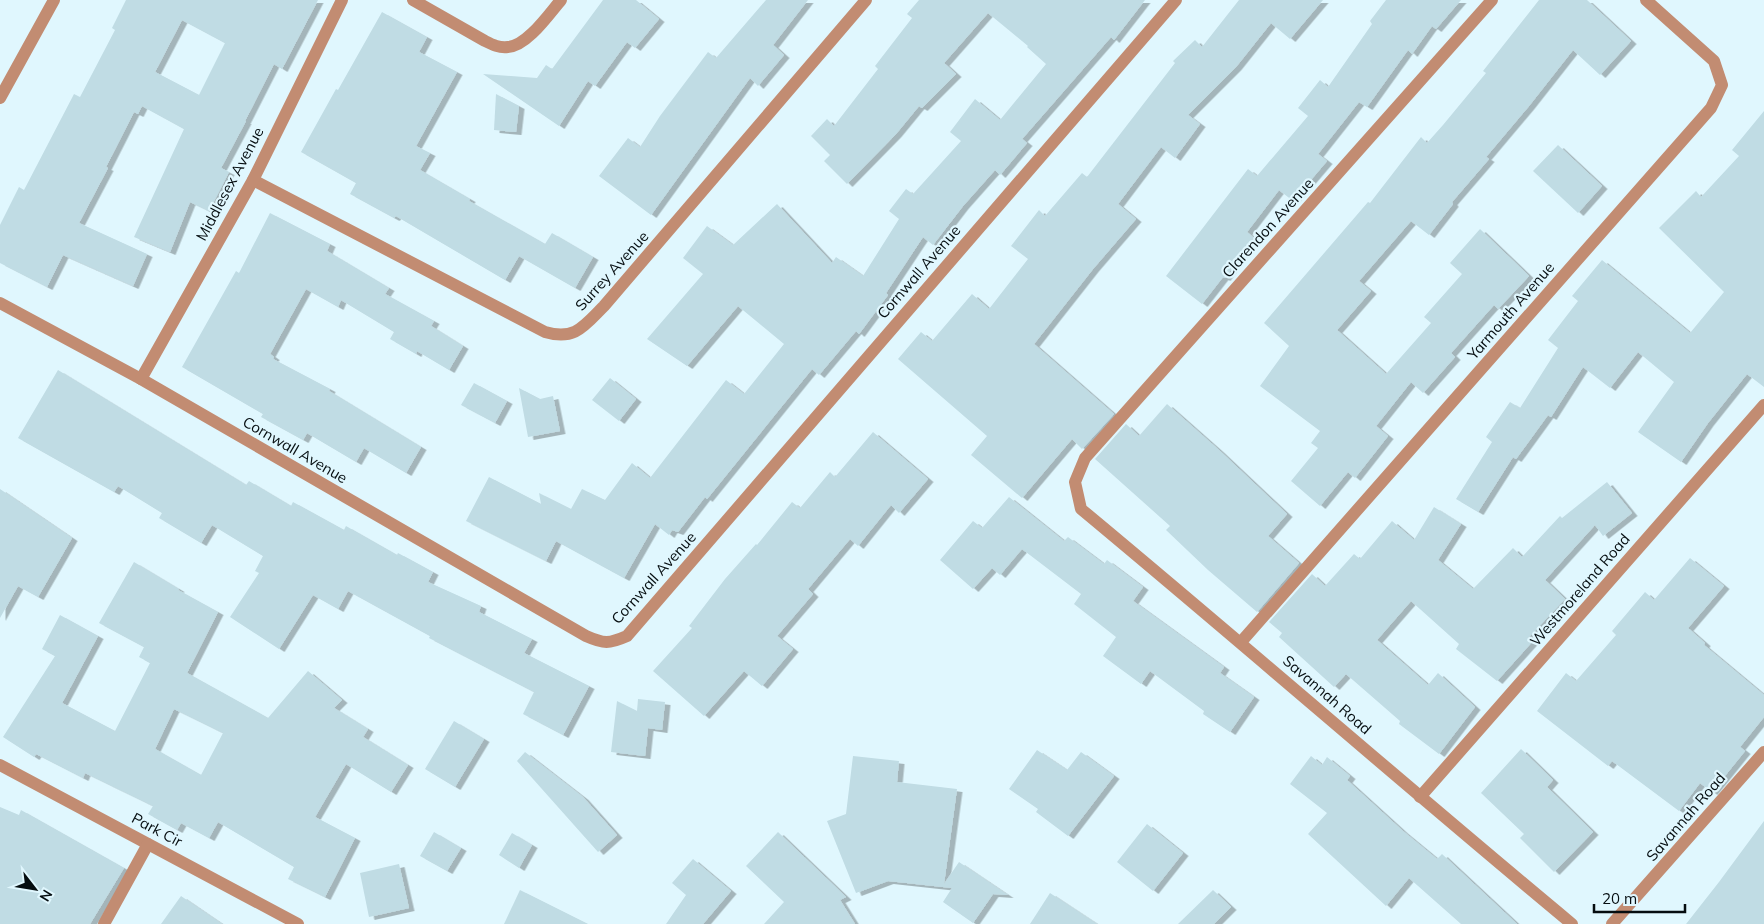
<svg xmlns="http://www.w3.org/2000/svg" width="1764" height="924" viewBox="0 0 1764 924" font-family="Mulish,sans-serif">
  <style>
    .building { fill: #c0dce4; fill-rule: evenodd; filter: url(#shadow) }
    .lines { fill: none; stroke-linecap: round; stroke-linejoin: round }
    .minor { stroke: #c28c72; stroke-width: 12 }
    .tertiary { stroke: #c28c72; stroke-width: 12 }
    .labels { text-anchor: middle; stroke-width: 4.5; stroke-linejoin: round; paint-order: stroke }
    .street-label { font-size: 15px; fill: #050d10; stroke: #e0f7fe }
  </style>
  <defs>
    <filter id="shadow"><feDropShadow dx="5.5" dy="3" stdDeviation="0" flood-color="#0004"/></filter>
  </defs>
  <rect width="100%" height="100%" fill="#e0f7fe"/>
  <g class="building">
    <path d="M126 0H318L282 69 274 64 245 121H246L221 168 229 172 209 211 190 202 170 252 134 237 184 129 142 106 138 114 134 112 106 167 108 168 79 223 147 254 133 286 63 255 47 287 0 263V225L19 187 24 190 74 94 80 97 115 30 112 28ZM182 20 225 43 199 95 155 72Z"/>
    <path d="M603 0H636L659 19 635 48 627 42 595 86 588 81 559 126 483 74 537 78 546 65 552 69Z"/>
    <path d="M766 0H808L773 45 784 55 758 86 750 78 651 215 599 176 628 138 640 147 660 116 708 52 716 58Z"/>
    <path d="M919 0H1145L1114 40 1111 37 1022 139 1027 143 1000 175 995 170 963 206 933 245 923 237 886 293 888 295 859 334 856 331 819 375 812 369 707 499 705 497 678 532 672 530 669 535 655 524 624 578 556 541 546 561 466 521 489 477 541 504 539 493 571 509 582 489 605 500 632 463 650 478 726 380 744 394 784 344 738 306 687 366 647 339 703 274 683 258 707 226 733 245 777 204 832 263 836 257 863 276 899 219 889 211 906 189 913 194 961 141 950 132 975 99 1000 120 1046 64 1027 47 1028 46 988 13 944 63 956 74 922 108 919 106 896 134 847 184 824 161 830 155 811 136 827 119 834 126 878 69 875 66 912 18 907 14Z"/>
    <path d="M1239 0H1323L1290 39 1271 23 1236 67 1188 115 1200 124 1175 158 1161 147 1118 204 1136 219 1093 269 1034 344 1114 414 1082 449 1072 439 1022 498 971 455 987 436 898 359 921 332 932 341 972 294 989 309 1028 259 1011 246 1039 210 1045 216 1082 173 1087 177 1175 63 1173 61 1195 40 1202 47Z"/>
    <path d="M1386 0H1461L1436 29 1432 26 1412 54 1408 50 1367 107 1359 102 1318 154 1327 161 1293 201 1279 190 1247 232 1254 238 1225 278 1223 277 1202 304 1166 276 1248 169 1257 176 1308 116 1298 108 1320 80 1328 87 1372 24 1370 21Z"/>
    <path d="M1539 0H1587L1631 41 1600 75 1573 50 1529 106 1486 157 1489 159 1452 202 1453 204 1429 235 1411 221 1359 281 1371 291 1337 330 1386 374 1431 323 1424 317 1462 274 1450 263 1480 229 1529 276 1498 309 1494 305 1451 353 1455 357 1423 393 1411 382 1376 426 1388 436 1355 478 1348 472 1320 506 1291 481 1318 448 1311 443 1320 431 1260 386 1289 346 1264 323 1368 202 1370 203 1421 137 1427 143 1443 125 1486 73 1483 71Z"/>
    <path d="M382 12 427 37 419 52 457 72 416 146 430 153 420 170 470 199 469 201 545 244 552 233 593 257 575 288 519 256 505 280 396 216 394 218 350 194 356 183 301 152 336 89 338 90Z"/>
    <path d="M496 94 519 106 516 132 494 130Z"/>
    <path d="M1764 111V387L1747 374 1708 423 1681 462 1638 432 1674 382 1638 352 1610 388 1583 367 1551 417 1548 415 1516 459 1513 457 1478 512 1456 499 1492 442 1486 437 1510 402 1520 408 1558 348 1548 340 1578 301 1572 296 1602 260 1690 333 1724 292 1659 228 1696 191 1701 197 1739 156 1732 150Z"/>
    <path d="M1558 145 1602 186 1578 213 1533 171Z"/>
    <path d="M270 213 330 244 327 251 389 288 385 294 434 321 431 326 463 346 449 370 417 351 416 354 390 339 394 332 341 300 338 307 306 289 270 354 274 357 273 359 330 389 329 391 421 447 406 473 364 448 356 462 307 433 303 440 261 417 263 414 182 367 236 271 239 273Z"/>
    <path d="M58 370 246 485 249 481 291 506 293 502 344 530 346 526 397 555 398 553 433 572 428 582 481 606 479 612 532 639 524 653 589 686 563 735 523 714 534 692 429 638 430 636 348 591 338 609 313 595 279 649 230 617 259 573 255 571 263 556 212 525 201 543 159 518 162 513 118 486 114 492 18 438Z"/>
    <path d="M610 378 636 399 619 421 592 400Z"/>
    <path d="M474 383 507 401 495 423 461 405Z"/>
    <path d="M519 388 540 399 553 396 560 431 528 437Z"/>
    <path d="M1167 404 1219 450 1287 514 1268 536 1299 563 1257 612 1208 570 1166 530 1170 526 1095 459 1126 424 1139 436Z"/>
    <path d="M873 432 928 479 899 513 891 505 858 546 850 539 808 589 813 594 777 636 793 649 762 686 744 671 704 716 653 671 692 628 689 626 725 579 756 544 757 545 792 502 800 508 830 472 835 477Z"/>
    <path d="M1607 482 1632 513 1603 536 1595 525 1545 580 1565 599 1528 638 1532 642 1497 681 1456 649 1459 644 1411 601 1377 640 1428 685 1438 673 1475 707 1439 754 1399 724 1400 721 1346 674 1334 687 1279 637 1282 633 1269 622 1312 574 1325 586 1354 554 1360 559 1392 521 1414 540 1434 507 1461 524 1438 560 1473 589 1513 548 1522 557 1560 516 1562 518Z"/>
    <path d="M0 489 72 538 38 597 18 586 0 618Z"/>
    <path d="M1009 497 1064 541 1068 537 1104 564 1107 560 1143 587 1133 601 1224 667 1220 673 1254 697 1230 732 1203 714 1204 711 1150 671 1141 684 1103 656 1116 637 1074 604 1081 594 1022 549 1000 575 992 568 973 589 940 560 973 521 982 528Z"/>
    <path d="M1690 558 1724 586 1688 628 1705 643 1704 645 1764 695V717L1740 747 1745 751 1712 792 1700 783 1679 811 1612 761 1608 766 1537 711 1566 673 1576 681 1616 635 1612 631 1645 592 1654 600Z"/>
    <path d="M134 562 179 589 178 590 218 612 187 673 268 718 308 671 342 700 334 708 368 729 363 737 408 765 391 792 346 764 315 817 355 838 325 897 288 879 294 867 218 822 209 838 181 823 177 830 148 814 153 806 85 773 83 778 36 754 34 757 3 737 55 656 42 649 60 615 98 636 62 703 115 731 150 663 139 657 144 647 99 623ZM174 709 223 733 201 775 155 749Z"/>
    <path d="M638 699 665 702 662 730 648 728 645 756 611 752 617 701 637 711Z"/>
    <path d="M454 721 484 739 455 787 425 769Z"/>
    <path d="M1521 749 1553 780 1547 787 1593 832 1554 872 1520 838 1524 834 1481 793Z"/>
    <path d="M1037 750 1067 770 1081 752 1114 776 1068 836 1036 812 1038 809 1009 789Z"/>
    <path d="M525 752 583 797 617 835 598 852 517 761Z"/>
    <path d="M853 756 899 761 897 782 957 789 944 884 959 862 1008 895 993 894 973 923 943 902 952 888 888 881 856 893 827 821 846 814Z"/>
    <path d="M1311 756 1322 765 1327 757 1350 776 1347 780 1403 831 1437 859 1442 854 1517 924H1461L1409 878 1386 906 1308 834 1327 813 1290 784Z"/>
    <path d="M0 807 19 815 21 810 124 868 90 924H0Z"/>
    <path d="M1764 821V924H1686L1719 882Z"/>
    <path d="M1147 824 1183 853 1153 891 1117 862Z"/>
    <path d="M434 832 461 848 447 871 420 856Z"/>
    <path d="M778 832 846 897 840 900 855 924H764L784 902 746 866Z"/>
    <path d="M512 833 532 845 519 868 499 855Z"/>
    <path d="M693 859 731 891 703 924H666L686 895 672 883Z"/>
    <path d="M399 864 409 908 369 917 360 873Z"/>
    <path d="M520 890 588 924H504Z"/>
    <path d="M1213 890 1231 907 1214 924H1178Z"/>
    <path d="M1050 893 1097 924H1030Z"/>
    <path d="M181 896 222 924H161Z"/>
  </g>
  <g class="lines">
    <g class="minor">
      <path d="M413 0 485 41C493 45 499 48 508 47 527 46 549 14 561 0"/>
      <path d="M1492 0 1085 458 1075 482 1081 509C1246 646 1407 787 1572 924"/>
      <path d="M253 180 545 332C575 341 584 326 604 306L866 0"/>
      <path d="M0 303 141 379 586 636C604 644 609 644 627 636L1176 0"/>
      <path d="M141 379 253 180 342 0"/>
      <path d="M1241 642 1711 108 1722 85 1714 61 1646 0"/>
      <path d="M0 765 298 924"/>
      <path d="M1420 797 1764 405"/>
      <path d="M104 924 148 844"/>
      <path d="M1612 924 1764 752"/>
    </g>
    <path class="tertiary" d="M0 98 54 0"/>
  </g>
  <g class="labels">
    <g class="street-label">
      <text transform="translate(230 184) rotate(-62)" y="5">Middlesex Avenue</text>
      <text transform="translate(1268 228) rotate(-48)" y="5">Clarendon Avenue</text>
      <text transform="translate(612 271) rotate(-48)" y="5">Surrey Avenue</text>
      <text transform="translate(919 272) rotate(-49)" y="5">Cornwall Avenue</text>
      <text transform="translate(1511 311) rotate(-49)" y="5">Yarmouth Avenue</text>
      <text transform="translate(295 450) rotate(30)" y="5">Cornwall Avenue</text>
      <text transform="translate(654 578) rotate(-48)" y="5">Cornwall Avenue</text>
      <text transform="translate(1580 590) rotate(-49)" y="5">Westmoreland Road</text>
      <text transform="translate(1327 695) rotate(41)" y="5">Savannah Road</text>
      <text transform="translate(1686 817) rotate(-49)" y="5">Savannah Road</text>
      <text transform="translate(157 830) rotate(28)" y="5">Park Cir</text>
    </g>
  </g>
  <g transform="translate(35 889) rotate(121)" stroke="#e0f7fe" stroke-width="4" paint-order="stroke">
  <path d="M0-4L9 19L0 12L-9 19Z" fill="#050d10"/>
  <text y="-8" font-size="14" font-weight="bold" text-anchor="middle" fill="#050d10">N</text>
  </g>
  <path d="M1594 904v8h91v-8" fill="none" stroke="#050d10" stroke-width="2.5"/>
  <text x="1602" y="904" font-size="15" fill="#050d10" stroke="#e0f7fe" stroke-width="4" paint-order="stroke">20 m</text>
</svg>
